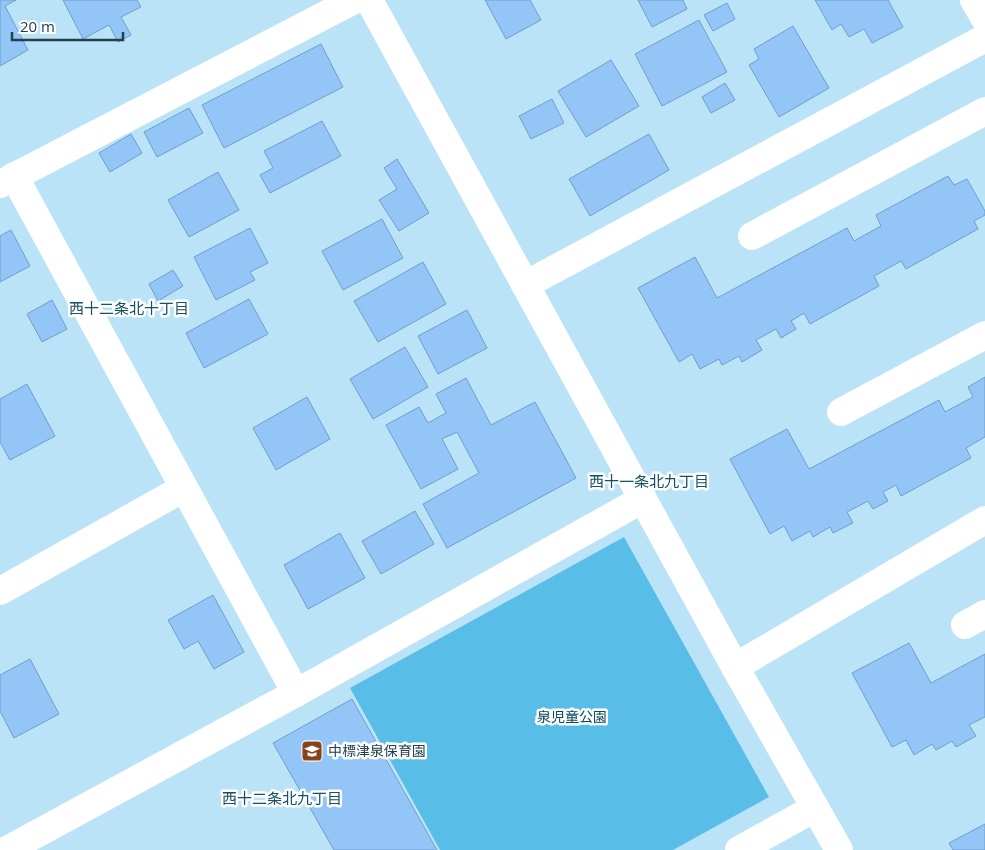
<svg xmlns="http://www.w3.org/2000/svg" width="985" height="850" viewBox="0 0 985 850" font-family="'Open Sans','Noto Sans JP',sans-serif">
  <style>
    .green { fill: #59bee7 }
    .building { fill: #93c6f7; stroke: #6f9ecb }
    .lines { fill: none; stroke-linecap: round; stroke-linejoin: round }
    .minor { stroke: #fff; stroke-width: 28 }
    .labels { text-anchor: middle; stroke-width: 5; stroke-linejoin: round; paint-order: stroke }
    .park-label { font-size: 14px; fill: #084960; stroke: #fdfdfd }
    .poi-label { font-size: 14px; fill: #23414d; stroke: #fdfdfd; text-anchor: start }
    .neighbourhood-label { font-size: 15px; fill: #185065; stroke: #fdfdfd }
  </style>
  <rect width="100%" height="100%" fill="#bae3f7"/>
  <path class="green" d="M624 537 769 797 673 850H440L350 688Z"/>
  <g class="building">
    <path d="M0 0H16L5 6 28 50 0 66Z"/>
    <path d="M63 0H137L141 7 121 17 131 35 118 42 109 25 83 39Z"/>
    <path d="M485 0H530L541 20 506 39Z"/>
    <path d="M638 0H683L687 9 652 27Z"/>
    <path d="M815 0H888L903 27 872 43 864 29 849 37 841 24 832 30Z"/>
    <path d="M727 3 735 19 713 31 704 15Z"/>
    <path d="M699 20 727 72 662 106 635 54Z"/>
    <path d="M793 26 829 88 779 117 749 65 759 59 754 49Z"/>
    <path d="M321 44 343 87 224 148 202 105Z"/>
    <path d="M611 60 639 106 586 137 558 91Z"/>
    <path d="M725 83 735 100 711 113 702 97Z"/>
    <path d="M552 99 564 123 531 139 519 116Z"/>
    <path d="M189 108 203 133 157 157 144 132Z"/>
    <path d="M322 121 341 156 270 193 260 175 273 168 264 151Z"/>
    <path d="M131 134 142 153 110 172 99 153Z"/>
    <path d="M649 134 669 170 590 216 569 179Z"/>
    <path d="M397 159 429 213 399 231 379 200 397 189 384 168Z"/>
    <path d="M218 172 239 210 189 237 168 200Z"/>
    <path d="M948 176 954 185 967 179 985 211V215L974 221 978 229 906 269 901 261 874 276 879 286 810 324 804 313 791 321 796 329 781 338 776 329 756 340 762 350 742 362 739 356 722 365 719 359 700 369 692 354 679 362 638 288 695 257 717 298 847 228 854 241 881 226 876 215Z"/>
    <path d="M382 219 403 258 343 290 322 251Z"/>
    <path d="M250 228 268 263 250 272 255 280 216 300 194 257Z"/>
    <path d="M11 230 30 266 0 282V236Z"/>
    <path d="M423 262 446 304 378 342 354 301Z"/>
    <path d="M173 270 183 286 158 301 149 284Z"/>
    <path d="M249 299 268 334 204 368 186 333Z"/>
    <path d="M52 300 67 329 42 342 27 314Z"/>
    <path d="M467 310 487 348 438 374 418 336Z"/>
    <path d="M405 347 428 387 373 419 350 379Z"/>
    <path d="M985 377V437L966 448 971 458 901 496 896 485 883 492 888 501 873 509 868 501 847 512 853 523 833 533 830 527 813 537 810 531 792 541 784 526 770 534 730 459 787 429 809 469 939 400 945 412 973 397 968 387Z"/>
    <path d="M466 378 491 425 535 402 576 478 447 548 423 504 479 473 457 432 442 439 458 469 421 489 386 425 419 407 428 423 446 413 436 394Z"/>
    <path d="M27 384 55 436 10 460 0 442V399Z"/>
    <path d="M307 397 330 439 276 470 253 428Z"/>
    <path d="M415 511 434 544 381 574 362 541Z"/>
    <path d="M340 533 365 578 308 609 284 565Z"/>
    <path d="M213 595 244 652 214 669 198 641 184 649 168 620Z"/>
    <path d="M909 643 931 683 985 654V717L969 725 976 736 956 747 952 741 936 750 932 744 914 755 906 740 892 747 852 673Z"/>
    <path d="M30 659 59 714 14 738 0 711V675Z"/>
    <path d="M352 699 437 850H334L273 743Z"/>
    <path d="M985 824V850H953L949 843Z"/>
  </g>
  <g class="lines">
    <g class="minor">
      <path d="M369 0 735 667 839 850"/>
      <path d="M974 0 985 19"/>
      <path d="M14 176 296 693"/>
      <path d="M0 184 354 0"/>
      <path d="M752 236 985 111"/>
      <path d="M525 285 985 38"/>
      <path d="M841 412 985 335"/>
      <path d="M0 591 184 488"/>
      <path d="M965 625 985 614"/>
      <path d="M735 667 985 520"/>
      <path d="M7 850 296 693 643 499"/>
      <path d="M739 850 815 808"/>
    </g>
  </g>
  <defs>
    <g id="school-square" transform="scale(1.125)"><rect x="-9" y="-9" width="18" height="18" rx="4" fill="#88431b" stroke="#fdfdfd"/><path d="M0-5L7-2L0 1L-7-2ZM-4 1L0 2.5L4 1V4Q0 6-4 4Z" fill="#fff"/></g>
  </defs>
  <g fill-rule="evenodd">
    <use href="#school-square" x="312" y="751"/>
  </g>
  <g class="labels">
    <g class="park-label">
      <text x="572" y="722">泉児童公園</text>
    </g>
    <g class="poi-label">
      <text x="328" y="756">中標津泉保育園</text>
    </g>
    <g class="neighbourhood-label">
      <text x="129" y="314">西十二条北十丁目</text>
      <text x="649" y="487">西十一条北九丁目</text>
      <text x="282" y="804">西十二条北九丁目</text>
    </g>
  </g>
  <path d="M12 32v8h111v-8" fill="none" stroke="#23414d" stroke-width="2.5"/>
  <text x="20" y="32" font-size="15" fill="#23414d" stroke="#fdfdfd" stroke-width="4" paint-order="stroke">20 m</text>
</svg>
